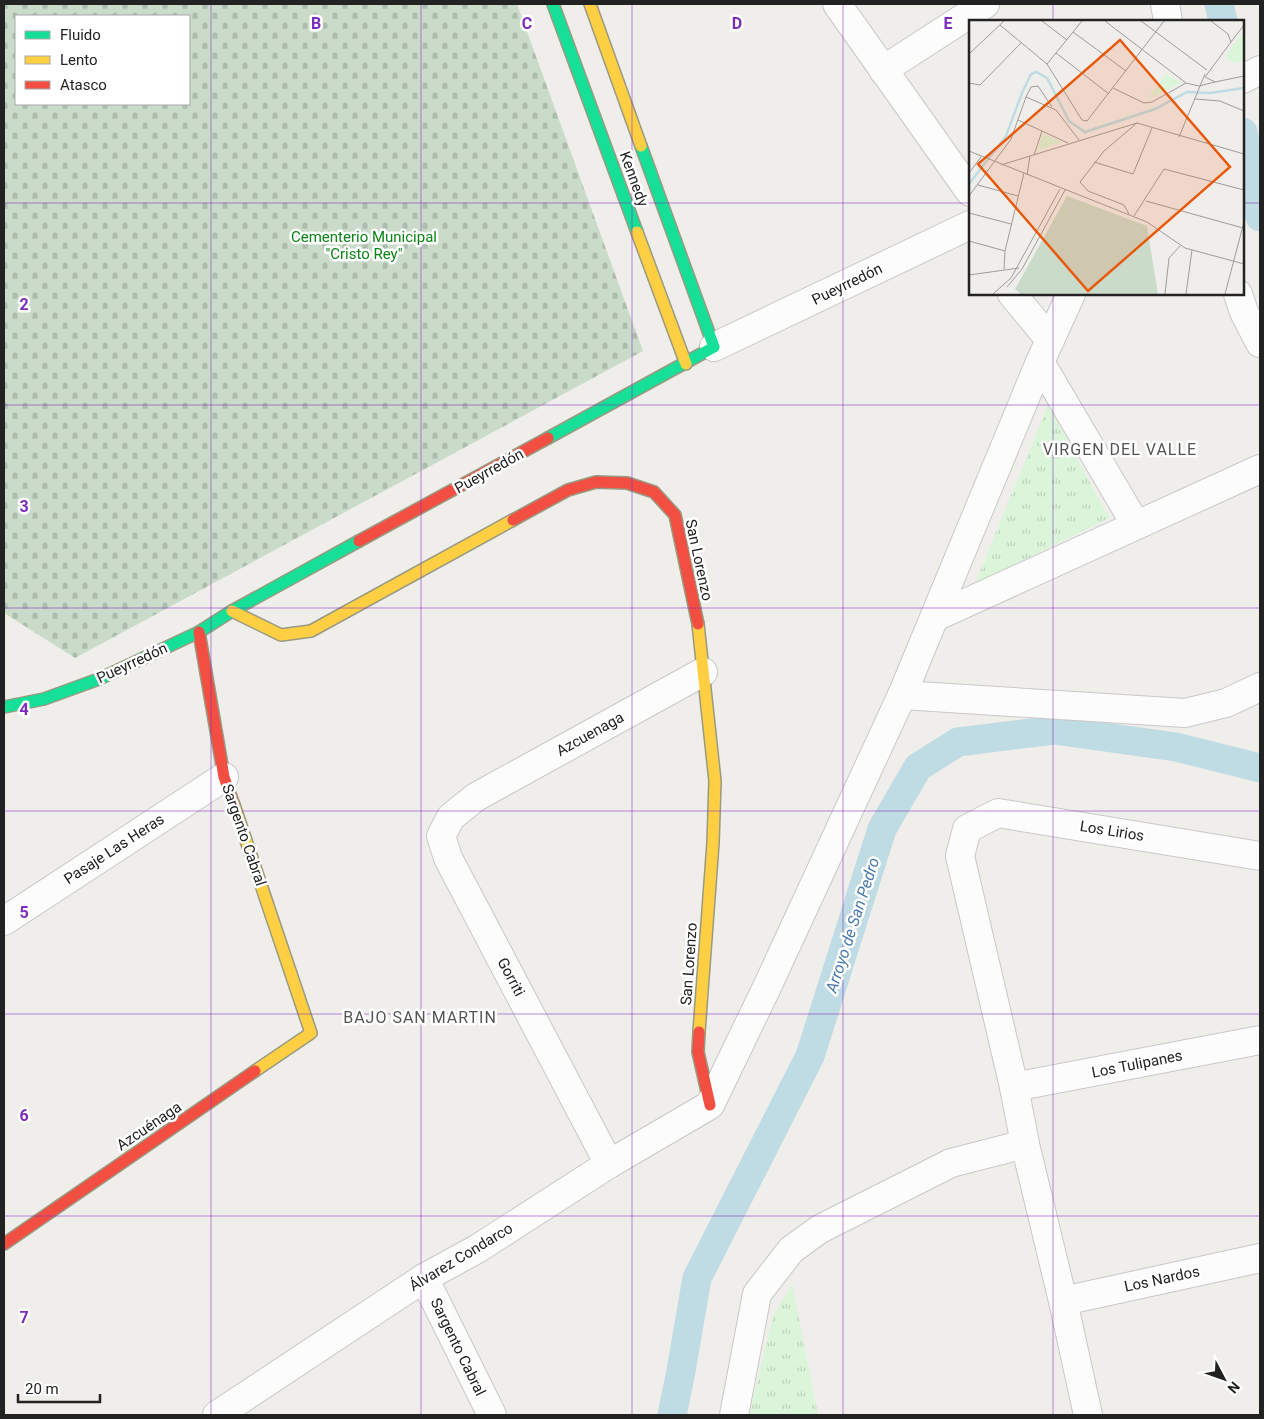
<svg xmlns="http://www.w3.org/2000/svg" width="1264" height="1419" viewBox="0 0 1264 1419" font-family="Roboto,sans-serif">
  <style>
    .cemetery { fill: url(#cemetery-stones); fill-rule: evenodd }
    .park { fill: url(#park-tufts) }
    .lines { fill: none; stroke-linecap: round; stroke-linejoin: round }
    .canal { stroke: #bfdbe3; stroke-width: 29 }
    .street-casing { stroke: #c9c8c7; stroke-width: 30 }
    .fast-casing { stroke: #999a82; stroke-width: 14 }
    .slow-casing { stroke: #999a82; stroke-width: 14 }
    .jam-casing { stroke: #999a82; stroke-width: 14 }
    .street { stroke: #fdfcfc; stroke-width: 28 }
    .fast { stroke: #16e098; stroke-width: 11 }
    .slow { stroke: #ffcf43; stroke-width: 11 }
    .jam { stroke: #f24e42; stroke-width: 11 }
    .grid { fill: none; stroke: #7b2cbf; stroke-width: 1; stroke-opacity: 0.55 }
    .labels { text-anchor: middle; stroke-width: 5; stroke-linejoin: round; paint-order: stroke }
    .street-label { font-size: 15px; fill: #222; stroke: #fff }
    .park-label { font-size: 15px; fill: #0c8416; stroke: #fff }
    .neighbourhood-label { font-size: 16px; letter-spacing: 1px; fill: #555; stroke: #fff }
    .water-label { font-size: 16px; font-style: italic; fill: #4a7aab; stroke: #fff }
    .inset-river { fill: none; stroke: #bfdbe3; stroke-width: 2.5 }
    .inset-road { fill: none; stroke: #9e9c9b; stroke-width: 1 }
    .view { fill: #e8590c; fill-opacity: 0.15; stroke: #e8590c; stroke-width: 2.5 }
    .inset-edge { fill: none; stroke: #222; stroke-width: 2.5 }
    .grid-label { font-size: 16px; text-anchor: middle; font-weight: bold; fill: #7b2cbf; stroke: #fff; stroke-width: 5; stroke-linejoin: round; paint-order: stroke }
  </style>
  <defs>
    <pattern id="cemetery-stones" width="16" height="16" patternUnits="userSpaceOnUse" patternTransform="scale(1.25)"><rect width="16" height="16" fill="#cadbca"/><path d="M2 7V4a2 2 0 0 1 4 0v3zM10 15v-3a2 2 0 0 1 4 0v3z" fill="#adbcad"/></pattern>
    <pattern id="park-tufts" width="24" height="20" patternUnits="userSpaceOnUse" patternTransform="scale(1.25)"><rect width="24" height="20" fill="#daf5da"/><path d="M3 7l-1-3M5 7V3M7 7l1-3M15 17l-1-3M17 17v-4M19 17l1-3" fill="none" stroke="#bbd2bb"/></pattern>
  </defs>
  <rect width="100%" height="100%" fill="#f0eeeb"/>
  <path class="cemetery" d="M4 4H517L643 351 75 658 4 613ZM16 16H189V104H16Z"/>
  <g class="park">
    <path d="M1048 405 1109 518 975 584Z"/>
    <path d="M792 1284 818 1415H749L773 1316Z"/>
  </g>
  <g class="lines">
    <g class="canal">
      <path d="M1219 4 1223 21"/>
      <path d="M1243 132 1254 195 1260 217"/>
      <path d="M672 1415 681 1371 697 1278 810 1056 882 829 918 767 958 742 1054 730 1176 747 1260 768"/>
    </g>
    <g class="street-casing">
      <g id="street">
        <path d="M837 4 970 192"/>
        <path d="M1165 4 1168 21"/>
        <path d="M883 70 985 4"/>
        <path d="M1243 79 1260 70"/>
        <path d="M1012 294 1050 340"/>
        <path d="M1238 294 1244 312 1260 343"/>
        <path d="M714 347 970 225"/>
        <path d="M1040 362 1136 525"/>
        <path d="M935 617 1260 469"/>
        <path d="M902 695 1185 713 1226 703 1260 687"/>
        <path d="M4 921 224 777"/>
        <path d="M1014 1087 1260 1040"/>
        <path d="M609 1164 448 858 441 836 451 817 476 797 703 672"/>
        <path d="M424 1278 492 1415"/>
        <path d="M1063 1301 1260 1258"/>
        <path d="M217 1415 424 1278 477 1249 609 1164 710 1105 767 987 902 695 1040 362 1071 294"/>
        <path d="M734 1415 757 1294 791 1250 820 1229 951 1163 1025 1144"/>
        <path d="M1088 1415 1063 1301 1025 1144 1014 1087 960 856 967 829 998 813 1260 856"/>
      </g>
    </g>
    <g class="fast-casing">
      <g id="fast">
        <path d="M553 4 637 232"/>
        <path d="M548 438 714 347 641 146"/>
        <path d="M4 707 44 699 99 679 199 632 232 611 359 541"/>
      </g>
    </g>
    <g class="slow-casing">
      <g id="slow">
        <path d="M590 4 641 146"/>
        <path d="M637 232 686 364"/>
        <path d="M232 611 281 635 311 631 513 520"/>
        <path d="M698 624 715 781 713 843 699 1032"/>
        <path d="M234 805 311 1033 255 1071"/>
      </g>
    </g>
    <g class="jam-casing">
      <g id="jam">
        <path d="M513 520 568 490 596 482 627 483 654 492 675 515 698 624"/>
        <path d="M359 541 548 438"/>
        <path d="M199 632 224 777 234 805"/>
        <path d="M699 1032 698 1052 710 1105"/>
        <path d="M4 1244 255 1071"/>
      </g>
    </g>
    <use href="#street" class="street"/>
    <use href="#fast" class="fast"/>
    <use href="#slow" class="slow"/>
    <use href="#jam" class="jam"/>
  </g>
  <path class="grid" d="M211 4V1415M421 4V1415M632 4V1415M843 4V1415M1053 4V21M4 203H970M1243 203H1260M1053 294V1415M4 405H1260M4 608H1260M4 811H1260M4 1014H1260M4 1216H1260"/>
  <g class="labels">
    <g class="street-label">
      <text transform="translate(634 179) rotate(70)" y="5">Kennedy</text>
      <text transform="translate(847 284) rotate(-26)" y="5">Pueyrredón</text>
      <text transform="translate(489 471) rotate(-29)" y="5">Pueyrredón</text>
      <text transform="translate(699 560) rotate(78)" y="5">San Lorenzo</text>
      <text transform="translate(132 663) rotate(-25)" y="5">Pueyrredón</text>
      <text transform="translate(590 734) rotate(-29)" y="5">Azcuenaga</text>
      <text transform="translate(1112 831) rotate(9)" y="5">Los Lirios</text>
      <text transform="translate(244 835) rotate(71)" y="5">Sargento Cabral</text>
      <text transform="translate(114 849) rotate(-33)" y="5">Pasaje Las Heras</text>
      <text transform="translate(689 964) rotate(-86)" y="5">San Lorenzo</text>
      <text transform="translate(511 977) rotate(62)" y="5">Gorriti</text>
      <text transform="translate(1137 1064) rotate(-11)" y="5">Los Tulipanes</text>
      <text transform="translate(149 1126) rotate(-34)" y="5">Azcuénaga</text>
      <text transform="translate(461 1257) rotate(-31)" y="5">Álvarez Condarco</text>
      <text transform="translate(1162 1279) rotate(-12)" y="5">Los Nardos</text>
      <text transform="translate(458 1347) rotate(64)" y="5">Sargento Cabral</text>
    </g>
    <g class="park-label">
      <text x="364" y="242">Cementerio Municipal<tspan x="364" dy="17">"Cristo Rey"</tspan></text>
    </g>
    <g class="neighbourhood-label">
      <text x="1120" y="455">VIRGEN DEL VALLE</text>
      <text x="420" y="1023">BAJO SAN MARTIN</text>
    </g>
    <g class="water-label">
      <text transform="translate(852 925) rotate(-72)" y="6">Arroyo de San Pedro</text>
    </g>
  </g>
  <g transform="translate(969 20)">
    <rect width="275" height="275" fill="#f0eeeb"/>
    <path d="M98 176 178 206 189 274H52L46 269Z" fill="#cadbca"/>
    <path d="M275 11V41L263 43 257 35ZM196 53 212 63 179 79 194 59ZM74 114 93 122 68 130Z" fill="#daf5da"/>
    <path class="inset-river" d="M0 164 37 116 53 73 62 54 67 52 78 58 100 101 116 112 186 89 218 72 241 73 275 68"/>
    <path class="inset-road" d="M73 1 98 20M136 1 217 63M172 1 238 50M242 1 259 14 262 22 236 57 246 62 275 56M31 5 78 44 113 100 118 101 195 1M104 12 157 51M262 22 275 5M87 33 140 74M0 34 35 1M78 44 113 1M0 63 11 65 52 23M144 68 175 83 183 82 217 63 230 66 246 62M57 77 62 67 69 66 83 87M226 79 251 81 275 91M49 100 99 123M168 103 275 134M210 117 236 54M0 131 178 202 216 228 275 244M65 135 73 111M125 142 164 154 183 108M32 145 168 103M0 153 12 137M58 155 61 136M9 165 49 176M0 176 42 119 57 77 87 90 110 120M177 181 274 208M0 193 42 204M160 194 155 185 119 171 111 162 135 131 168 103M165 196 195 149 275 170M0 221 36 231M35 249 36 231 55 153M0 255 50 248M38 267 53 249 96 170M24 274 42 258 91 169M196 274 200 238 211 226M217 274 223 230M256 274 275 202"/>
    <path class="view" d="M151 20 261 147 119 271 9 144Z"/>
    <rect width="275" height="275" class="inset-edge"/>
  </g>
  <g class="grid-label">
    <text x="316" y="29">B</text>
    <text x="527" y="29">C</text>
    <text x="737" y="29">D</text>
    <text x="948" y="29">E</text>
    <text x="24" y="310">2</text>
    <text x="24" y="512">3</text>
    <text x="24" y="715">4</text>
    <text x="24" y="918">5</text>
    <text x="24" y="1121">6</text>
    <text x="24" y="1323">7</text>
  </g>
  <rect width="1264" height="1419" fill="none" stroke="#222222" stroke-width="10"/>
  <rect x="15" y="15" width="175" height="90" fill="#ffffff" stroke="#a7a7a7"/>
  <rect x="25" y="31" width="25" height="8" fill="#16e098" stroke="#a7a7a7"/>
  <text x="60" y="40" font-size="15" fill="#222222">Fluido</text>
  <rect x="25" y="56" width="25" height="8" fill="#ffcf43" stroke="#a7a7a7"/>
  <text x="60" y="65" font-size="15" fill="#222222">Lento</text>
  <rect x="25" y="81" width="25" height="8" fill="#f24e42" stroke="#a7a7a7"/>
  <text x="60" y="90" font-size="15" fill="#222222">Atasco</text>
  <g transform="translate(1224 1379) rotate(131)" stroke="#ffffff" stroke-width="4" paint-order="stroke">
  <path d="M0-4L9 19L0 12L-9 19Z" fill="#222222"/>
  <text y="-8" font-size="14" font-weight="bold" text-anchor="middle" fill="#222222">N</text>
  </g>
  <path d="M18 1394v8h82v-8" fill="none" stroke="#222222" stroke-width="2.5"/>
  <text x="25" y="1394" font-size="15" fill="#222222" stroke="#ffffff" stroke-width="4" paint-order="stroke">20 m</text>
</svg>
